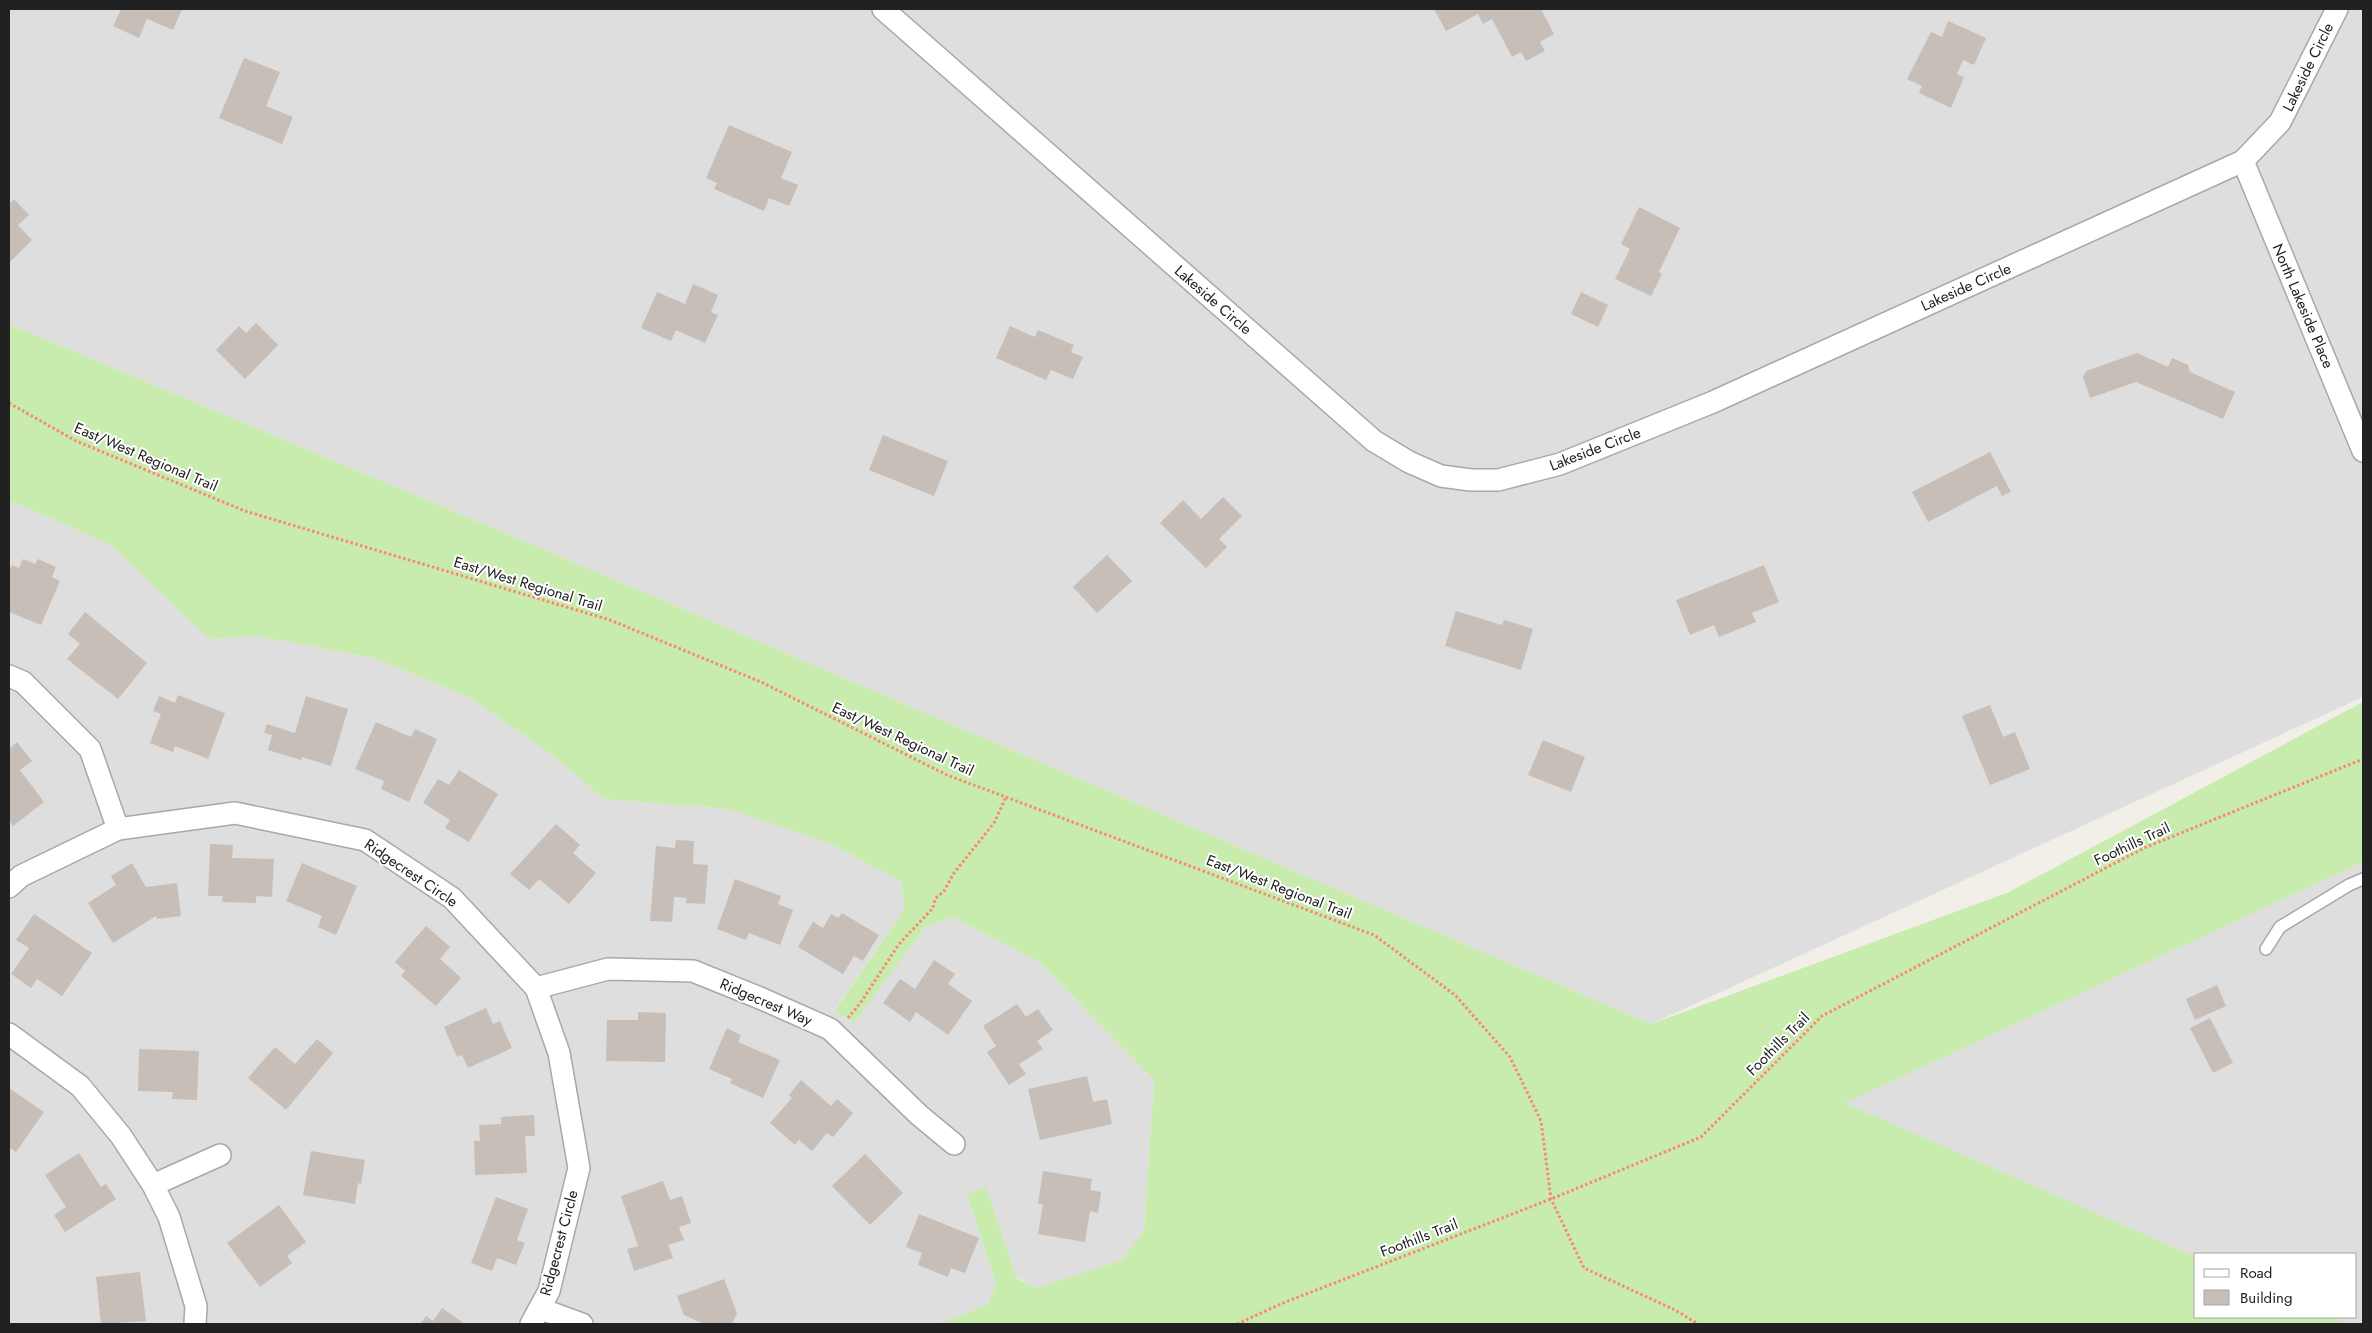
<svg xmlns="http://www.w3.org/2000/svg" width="2372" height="1333" viewBox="0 0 2372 1333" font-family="Jost,sans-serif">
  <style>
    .residential { fill: #dfdede }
    .grass { fill: #c7ecae }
    .building { fill: #c7beb7 }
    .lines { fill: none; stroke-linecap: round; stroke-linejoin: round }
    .lane-casing { stroke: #a8a8a8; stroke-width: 14 }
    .street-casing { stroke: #a8a8a8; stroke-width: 24 }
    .path { stroke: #fd876e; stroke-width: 3; stroke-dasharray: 2.5 2.5; stroke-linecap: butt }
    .lane { stroke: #fff; stroke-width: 11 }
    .street { stroke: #fff; stroke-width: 21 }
    .labels { text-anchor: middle; stroke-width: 4; stroke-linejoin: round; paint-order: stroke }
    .street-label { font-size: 15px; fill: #212121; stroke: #fff }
  </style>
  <rect width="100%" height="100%" fill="#f2efe8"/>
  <g class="residential">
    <path d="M9 9H2363V697L1651 1024 503 532 9 324Z"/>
    <path d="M9 500 111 545 209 639 257 636 374 658 469 697 552 755 604 799 729 809 831 844 902 882 904 910 835 1009 853 1023 925 927 953 917 1039 962 1154 1080 1144 1231 1122 1260 1037 1288 1017 1278 986 1188 967 1195 996 1284 988 1304 948 1321 926 1324H9Z"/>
    <path d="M2363 862V1324H2347L2330 1317H2356V1254H2196V1257L1844 1103Z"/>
  </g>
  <path class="grass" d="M9 324 503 532 1651 1024 2009 892 2363 702V862L1845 1103 2196 1257V1317H2330L2347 1324H926L948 1321 988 1304 996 1284 967 1195 986 1187 1017 1279 1037 1288 1122 1260 1144 1231 1154 1080 1039 962 953 917 925 927 854 1023 835 1010 904 910 902 882 831 844 729 809 604 799 552 755 469 697 374 658 257 636 209 639 111 545 9 500Z"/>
  <g class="building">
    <path d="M121 9H182L173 30 147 19 139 38 113 26Z"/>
    <path d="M1434 9H1541L1554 34 1540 42 1545 51 1526 61 1521 52 1512 57 1492 19 1483 24 1478 14 1446 31Z"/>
    <path d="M1948 21 1986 38 1974 65 1963 60 1957 74 1964 77 1951 108 1919 93 1922 86 1907 79 1931 32 1942 37Z"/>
    <path d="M244 58 280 72 266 106 293 117 282 144 219 118Z"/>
    <path d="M729 125 792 152 781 178 798 185 789 206 769 198 764 211 714 189 717 183 706 178Z"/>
    <path d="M14 199 29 215 18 225 32 240 9 263V204Z"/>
    <path d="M1639 207 1680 228 1659 272 1662 274 1651 296 1615 279 1630 249 1621 244Z"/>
    <path d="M693 284 718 295 711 312 718 315 705 343 676 330 671 341 641 328 657 292 685 304Z"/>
    <path d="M1581 292 1608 305 1598 327 1571 314Z"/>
    <path d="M256 323 278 345 245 379 216 350 239 326 246 333Z"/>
    <path d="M1010 326 1035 337 1038 330 1074 345 1071 352 1083 357 1073 379 1051 370 1046 380 996 358Z"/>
    <path d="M2137 353 2168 367 2172 358 2188 365 2190 372 2235 392 2223 419 2136 382 2090 398 2083 377 2086 371Z"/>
    <path d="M883 435 948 461 934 496 869 470Z"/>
    <path d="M1990 452 2011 492 2002 496 1997 486 1928 522 1912 492Z"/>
    <path d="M1223 497 1242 516 1219 539 1227 547 1206 568 1160 523 1183 500 1201 519Z"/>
    <path d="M1107 555 1132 581 1097 613 1073 587Z"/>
    <path d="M23 559 35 564 38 559 56 567 52 577 60 581 41 625 9 612V571L12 565 19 568Z"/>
    <path d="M1764 565 1779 602 1752 613 1756 622 1719 637 1714 625 1690 635 1676 600Z"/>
    <path d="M1456 611 1502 625 1504 620 1533 629 1521 670 1445 646Z"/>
    <path d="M85 612 147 663 118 699 67 659 80 644 68 634Z"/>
    <path d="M178 695 225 713 208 759 175 746 173 752 150 743 161 714 153 711 159 696 175 703Z"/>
    <path d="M306 696 348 709 331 766 302 757 301 760 268 750 272 735 264 733 267 724 295 733Z"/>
    <path d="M1990 705 2003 737 2015 732 2030 769 1990 785 1962 716Z"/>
    <path d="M376 722 411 737 415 729 437 739 409 802 381 789 384 781 355 769Z"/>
    <path d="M1543 740 1585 757 1571 792 1528 775Z"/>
    <path d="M17 742 32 761 20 770 44 802 13 826 9 820V749Z"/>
    <path d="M459 770 498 794 469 842 445 828 450 820 423 803 438 779 449 785Z"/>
    <path d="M556 824 580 845 573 853 596 873 569 904 539 879 529 890 510 874Z"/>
    <path d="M676 840 694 841 693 864 708 865 705 904 686 903 687 898 674 897 672 922 650 921 656 846 675 848Z"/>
    <path d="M210 844 233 845 232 858 274 859 272 897 256 896V903L222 902 223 896H208Z"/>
    <path d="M132 863 146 887 177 883 181 916 157 919 156 916 113 943 88 903 116 885 111 876Z"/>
    <path d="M302 863 357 886 336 935 318 927 322 916 286 901Z"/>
    <path d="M735 879 781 896 778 904 793 910 780 945 749 933 746 940 717 929Z"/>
    <path d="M842 913 879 935 863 961 854 956 843 974 798 947 813 922 823 928 831 914 838 918Z"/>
    <path d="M34 914 92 953 62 996 37 979 31 988 11 974 29 948 16 940Z"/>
    <path d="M426 926 450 947 440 959 461 978 436 1006 401 976 405 971 395 962Z"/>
    <path d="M934 960 955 974 948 984 972 1001 948 1035 916 1012 910 1022 883 1003 900 979 915 989Z"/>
    <path d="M2217 985 2226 1006 2195 1020 2186 999Z"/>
    <path d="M1017 1004 1026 1017 1038 1009 1053 1030 1037 1041 1043 1049 1019 1064 1026 1074 1009 1085 987 1052 996 1046 983 1026Z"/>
    <path d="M486 1008 493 1024 500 1021 512 1048 468 1068 462 1055 457 1057 444 1027Z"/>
    <path d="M638 1012 666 1013 665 1062 606 1061 607 1020H638Z"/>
    <path d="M2210 1018 2233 1063 2213 1073 2190 1028Z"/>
    <path d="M727 1028 741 1035 738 1042 780 1060 763 1098 730 1083 732 1079 709 1069Z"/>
    <path d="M317 1039 333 1053 286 1110 248 1078 275 1047 295 1064Z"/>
    <path d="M139 1049 199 1051 197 1100 172 1099 173 1092 138 1091Z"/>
    <path d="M1087 1076 1093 1102 1107 1099 1112 1124 1040 1140 1028 1089Z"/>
    <path d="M801 1080 831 1106 837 1099 853 1113 833 1137 827 1133 812 1151 799 1140 795 1145 770 1123 792 1098 789 1095Z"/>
    <path d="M9 1088 44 1112 16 1152 9 1147Z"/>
    <path d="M534 1115 535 1136H525L527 1173 475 1175 474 1141H480L479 1125 501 1124V1117Z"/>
    <path d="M311 1151 365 1160 361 1184 358 1183 355 1204 303 1195Z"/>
    <path d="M79 1153 101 1187 106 1184 116 1199 65 1232 54 1215 66 1207 45 1175Z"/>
    <path d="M865 1154 903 1193 870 1225 832 1186Z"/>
    <path d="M1043 1171 1092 1179 1090 1190 1101 1192 1098 1213 1090 1211 1085 1242 1038 1234 1043 1204H1038Z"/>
    <path d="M663 1181 670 1200 682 1196 691 1223 679 1227 684 1240 668 1245 673 1258 634 1271 627 1249 638 1246 621 1196Z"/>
    <path d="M496 1197 528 1209 517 1240 525 1243 516 1265 497 1258 492 1271 471 1263Z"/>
    <path d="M279 1205 306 1242 287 1256 292 1263 260 1287 227 1243Z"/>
    <path d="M919 1214 979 1238 965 1273 951 1268 948 1277 918 1265 922 1253 906 1247Z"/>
    <path d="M140 1272 146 1321 101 1324 96 1277Z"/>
    <path d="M724 1279 737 1313 732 1324H704L684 1315 677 1296Z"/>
    <path d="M442 1308 465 1324H420L426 1316 433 1321Z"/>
  </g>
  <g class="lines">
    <g class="lane-casing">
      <path id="lane" d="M2266 949 2280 927 2349 885 2363 879"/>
    </g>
    <g class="street-casing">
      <g id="street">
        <path d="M883 9 1374 441 1409 462 1441 476 1471 480H1498L1560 464 1713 402 2243 161 2280 122 2337 9"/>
        <path d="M2243 161 2363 451"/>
        <path d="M9 676 23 682 90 749 118 829"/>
        <path d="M9 887 21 876 118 829 235 813 365 840 452 898 536 988 559 1053 579 1168 549 1291 531 1324"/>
        <path d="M536 988 608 969 693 971 760 998 830 1029 919 1115 954 1144"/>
        <path d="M9 1034 80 1086 121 1136 153 1185 169 1217 196 1306 195 1324"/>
        <path d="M153 1185 220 1155"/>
        <path d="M541 1309 582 1324"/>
      </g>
    </g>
    <g class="path">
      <path d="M9 403 76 441 245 511 610 620 761 682 947 775 1374 935 1455 995 1510 1057 1541 1121 1551 1199 1584 1268 1675 1310 1698 1324"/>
      <path d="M848 1018 861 1002 899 944 933 908 935 899 944 891 954 873 994 823 1006 797"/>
      <path d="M1237 1324 1283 1303 1551 1199 1701 1137 1822 1016 2144 848 2363 759"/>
    </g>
    <use href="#lane" class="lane"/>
    <use href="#street" class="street"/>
  </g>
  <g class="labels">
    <g class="street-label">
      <text transform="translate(2308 67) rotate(-64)" y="5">Lakeside Circle</text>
      <text transform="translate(1966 287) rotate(-24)" y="5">Lakeside Circle</text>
      <text transform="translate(1213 300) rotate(41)" y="5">Lakeside Circle</text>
      <text transform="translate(2303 306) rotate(67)" y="5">North Lakeside Place</text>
      <text transform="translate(1595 449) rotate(-21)" y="5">Lakeside Circle</text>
      <text transform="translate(146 457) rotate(23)" y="5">East/West Regional Trail</text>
      <text transform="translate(528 584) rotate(17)" y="5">East/West Regional Trail</text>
      <text transform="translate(903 739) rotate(25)" y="5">East/West Regional Trail</text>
      <text transform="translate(2132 844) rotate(-25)" y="5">Foothills Trail</text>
      <text transform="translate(411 873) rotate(34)" y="5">Ridgecrest Circle</text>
      <text transform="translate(1279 887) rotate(21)" y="5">East/West Regional Trail</text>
      <text transform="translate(766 1002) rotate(23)" y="5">Ridgecrest Way</text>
      <text transform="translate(1778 1044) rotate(-45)" y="5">Foothills Trail</text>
      <text transform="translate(1419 1238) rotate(-21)" y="5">Foothills Trail</text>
      <text transform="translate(559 1243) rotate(-75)" y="5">Ridgecrest Circle</text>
    </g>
  </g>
  <rect width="2372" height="1333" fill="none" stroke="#212121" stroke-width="20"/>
  <rect x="2194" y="1253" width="162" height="65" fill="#ffffff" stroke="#a6a6a6"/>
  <rect x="2204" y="1269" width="25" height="8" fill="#ffffff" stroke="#a6a6a6"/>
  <text x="2240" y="1278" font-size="15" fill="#212121">Road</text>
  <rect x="2204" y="1290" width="25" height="15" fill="#c7beb7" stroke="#a6a6a6"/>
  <text x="2240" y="1303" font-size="15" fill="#212121">Building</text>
</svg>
